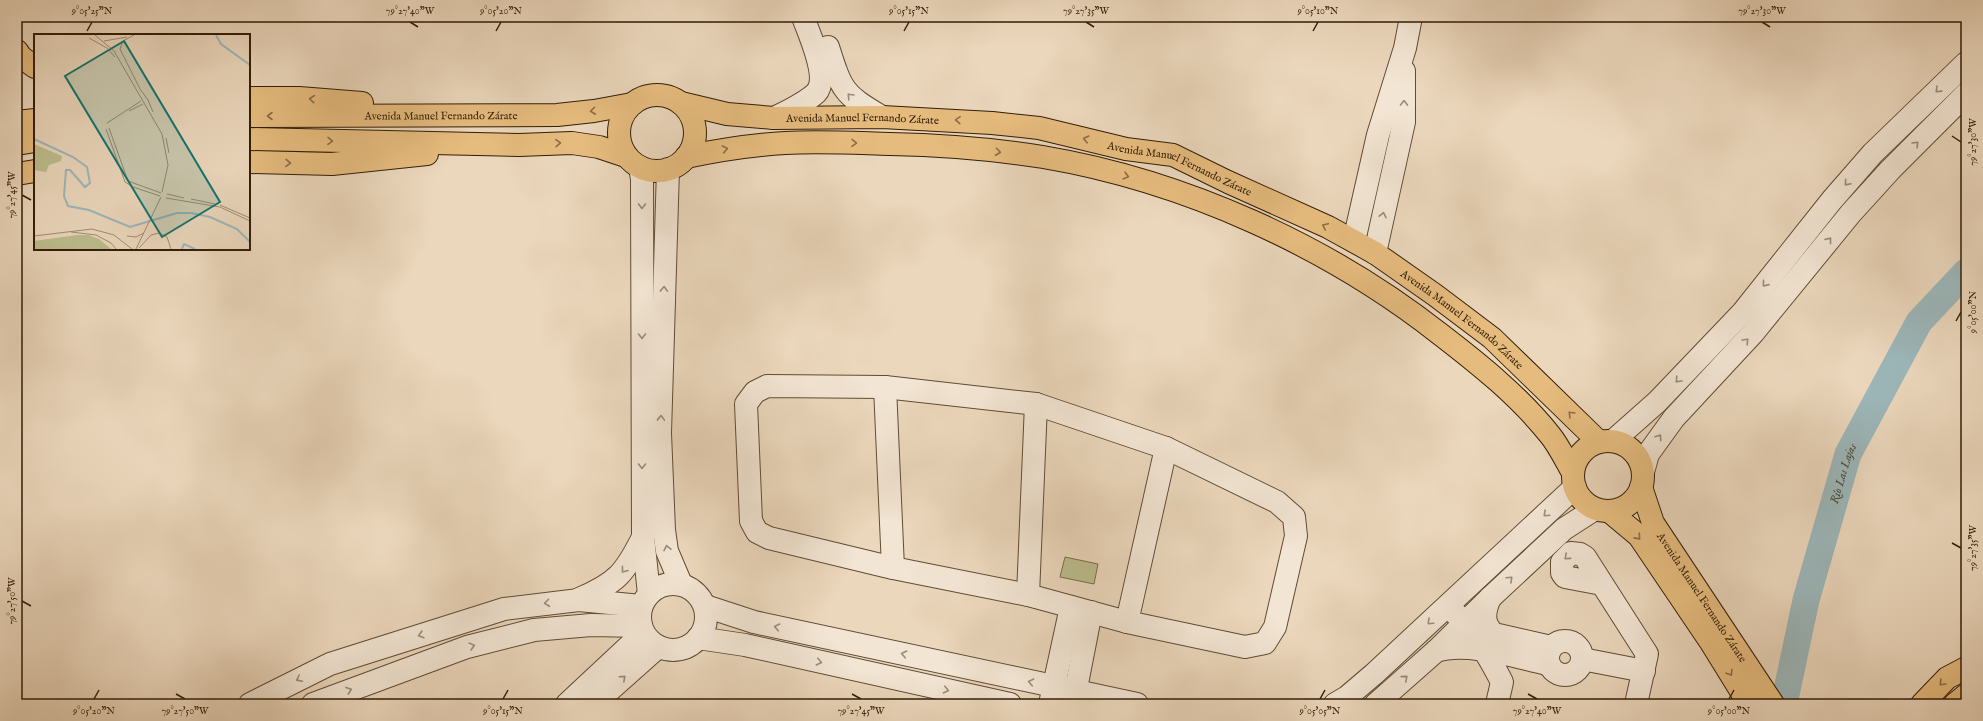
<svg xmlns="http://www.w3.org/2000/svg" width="1983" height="721" viewBox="0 0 1983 721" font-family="'IM FELL English',serif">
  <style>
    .green { fill: #bcbd8d; stroke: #766d4a }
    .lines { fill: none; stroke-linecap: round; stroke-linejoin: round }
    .river { stroke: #9cb7ba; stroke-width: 27 }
    .minor-casing { stroke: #604c34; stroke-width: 24 }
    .major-casing { stroke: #311d06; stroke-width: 24 }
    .highway-casing { stroke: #311d06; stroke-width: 24 }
    .minor { stroke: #f2e5d3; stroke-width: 22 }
    .major { stroke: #e6bc7e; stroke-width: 22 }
    .highway { stroke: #e6bc7e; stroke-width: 22 }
    .oneway { stroke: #9b8b77 }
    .oneway2 { stroke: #8c6c42 }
    .ticks { fill: none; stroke: #311d06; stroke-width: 1.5 }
    .labels { text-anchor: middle; stroke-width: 3; stroke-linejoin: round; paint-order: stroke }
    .street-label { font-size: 11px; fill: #311d06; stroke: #f2e5d3 }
    .water-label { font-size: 12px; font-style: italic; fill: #514b3c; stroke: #f2e5d3 }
    .inset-river { fill: none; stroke: #9cb7ba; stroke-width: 2 }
    .inset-road { fill: none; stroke: #a18d73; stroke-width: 1 }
    .view { fill: #0f766e; fill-opacity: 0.15; stroke: #0f766e; stroke-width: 2 }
    .inset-edge { fill: none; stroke: #311d06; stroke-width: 2 }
    .neatline { fill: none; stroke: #311d06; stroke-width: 1.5 }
    .ticks-label { font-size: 10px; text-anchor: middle; fill: #311d06 }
  </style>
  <rect width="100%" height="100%" fill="#ebd7bc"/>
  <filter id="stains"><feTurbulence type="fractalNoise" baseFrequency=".005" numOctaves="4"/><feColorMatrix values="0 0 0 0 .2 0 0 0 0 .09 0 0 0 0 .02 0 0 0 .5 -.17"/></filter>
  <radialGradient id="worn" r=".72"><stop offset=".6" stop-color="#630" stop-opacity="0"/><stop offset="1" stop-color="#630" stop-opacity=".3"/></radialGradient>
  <path class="green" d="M1065 557 1098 564 1094 584 1060 577Z"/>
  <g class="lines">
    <path class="river" id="s1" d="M1784 704 1806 600 1848 454 1919 322 1966 272"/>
    <g class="minor-casing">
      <g id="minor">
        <path d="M828 47C842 91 843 94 882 117"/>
        <path d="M774 118C788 111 804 104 816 93 830 78 809 34 803 17"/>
        <path d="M640 167 642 179 643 537 649 594"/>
        <path d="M668 169 660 433 664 530 667 551 681 584"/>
        <path d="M1354 241 1378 135 1405 48 1411 17"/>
        <path d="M1375 253 1404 122V71"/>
        <path d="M767 386 885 387 1036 404 1166 448 1277 502 1294 517 1296 536 1275 627 1265 643 1245 647 1127 622 1028 595 893 568 769 538 757 532 751 521 746 404 755 392Z"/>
        <path d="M885 387 893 568"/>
        <path d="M1613 441 1657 402 1743 312 1832 200 1873 153 1966 63"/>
        <path d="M1643 472 1648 454 1674 418 1753 333 1851 213 1891 169 1966 94"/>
        <circle cx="673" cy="617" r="33"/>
        <path d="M1602 584 1565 577 1562 573V562L1571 553 1580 554 1585 557 1647 654 1636 704"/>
        <path d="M1028 595 1036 404"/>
        <path d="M1490 598C1484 612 1482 623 1494 634L1551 647"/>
        <path d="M579 599C617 583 625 573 643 537"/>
        <path d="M705 606 754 622 1137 704"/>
        <path d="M1454 612C1475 632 1489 657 1502 682L1497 704"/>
        <path d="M1127 622 1166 448"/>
        <path d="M698 638 745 645 1010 704"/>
        <circle cx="1565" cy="658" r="17"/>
        <path d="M1436 651C1468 641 1515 657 1548 664"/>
        <path d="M1582 659 1644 671"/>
        <path d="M250 704 330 664 504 609 579 600 641 606"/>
        <path d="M313 704 467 647 534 630 591 625 641 626"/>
        <path d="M567 704 643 633"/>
        <path d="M594 704 658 647"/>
        <path d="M1050 704 1071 607"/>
        <path d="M1073 704 1091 612"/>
        <path d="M1335 704 1347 697 1374 674 1575 487"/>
        <path d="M1376 704 1436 651 1490 598 1564 529 1595 509"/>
      </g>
    </g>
    <g class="major-casing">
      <g id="major">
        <path d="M17 51 21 57 35 67"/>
        <circle cx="657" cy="133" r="38"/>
        <path d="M249 98H299L362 103"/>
        <path id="s2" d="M681 103 727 114 774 118 882 117 992 123 1039 128 1126 149 1173 155 1228 182 1328 227 1375 253 1435 295 1492 338 1599 442"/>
        <path id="s3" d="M249 116 557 115 594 111 632 104"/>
        <path d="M17 122 35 120"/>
        <path d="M249 139 519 145 572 143 599 147 626 156"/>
        <path d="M17 144 35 141"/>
        <path d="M686 157C719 150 752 145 785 143 820 141 855 143 890 144 941 145 993 149 1043 157 1185 181 1328 246 1440 334 1479 364 1519 396 1550 435 1559 446 1566 461 1573 473"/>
        <path d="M249 162 332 164 427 154"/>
        <path d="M17 174 35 171"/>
        <circle cx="1608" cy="476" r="35"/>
        <path id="s4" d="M1641 487 1653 523 1773 704"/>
        <path d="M1609 511 1639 536 1710 641 1749 704"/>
      </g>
    </g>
    <g class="highway-casing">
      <g id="highway">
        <path d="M1922 704 1947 678 1966 668"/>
        <path d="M1955 704 1966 695"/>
      </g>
    </g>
    <use href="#minor" class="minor"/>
    <use href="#major" class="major"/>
    <use href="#highway" class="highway"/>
  </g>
  <defs><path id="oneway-chevron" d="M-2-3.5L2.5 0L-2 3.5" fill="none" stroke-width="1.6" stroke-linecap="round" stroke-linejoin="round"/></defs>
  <g class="oneway">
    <use href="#oneway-chevron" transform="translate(1938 90) rotate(136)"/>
    <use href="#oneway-chevron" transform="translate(850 96) rotate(-133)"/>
    <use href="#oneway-chevron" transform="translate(1404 103) rotate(-89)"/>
    <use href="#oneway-chevron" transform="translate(1916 144) rotate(-45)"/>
    <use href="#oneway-chevron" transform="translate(1847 183) rotate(131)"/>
    <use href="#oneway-chevron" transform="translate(642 206) rotate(90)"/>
    <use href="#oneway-chevron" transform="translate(1383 215) rotate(-78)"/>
    <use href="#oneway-chevron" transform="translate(1829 240) rotate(-51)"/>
    <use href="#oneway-chevron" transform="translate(1765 284) rotate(129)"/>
    <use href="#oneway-chevron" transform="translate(664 289) rotate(-88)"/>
    <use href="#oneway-chevron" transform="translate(642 336) rotate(90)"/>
    <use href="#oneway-chevron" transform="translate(1746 341) rotate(-47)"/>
    <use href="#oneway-chevron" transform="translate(1678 380) rotate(133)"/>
    <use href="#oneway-chevron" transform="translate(661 418) rotate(-88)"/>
    <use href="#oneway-chevron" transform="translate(1659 437) rotate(-56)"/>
    <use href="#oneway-chevron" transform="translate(642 466) rotate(90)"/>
    <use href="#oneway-chevron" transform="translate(1546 514) rotate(137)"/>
    <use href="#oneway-chevron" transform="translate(667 548) rotate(-102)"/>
    <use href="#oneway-chevron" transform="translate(1567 557) rotate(139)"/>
    <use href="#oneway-chevron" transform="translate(624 570) rotate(127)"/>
    <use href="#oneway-chevron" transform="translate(1510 579) rotate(-43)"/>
    <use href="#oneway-chevron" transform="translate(547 603) rotate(173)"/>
    <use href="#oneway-chevron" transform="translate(1430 622) rotate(137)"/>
    <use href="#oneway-chevron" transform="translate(777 627) rotate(-168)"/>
    <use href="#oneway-chevron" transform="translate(421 635) rotate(163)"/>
    <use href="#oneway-chevron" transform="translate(472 646) rotate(-15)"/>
    <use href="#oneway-chevron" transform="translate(904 654) rotate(-168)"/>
    <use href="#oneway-chevron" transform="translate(819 662) rotate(13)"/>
    <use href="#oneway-chevron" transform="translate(623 678) rotate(-42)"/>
    <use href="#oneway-chevron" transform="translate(1405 678) rotate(-41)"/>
    <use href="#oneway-chevron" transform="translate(299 679) rotate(153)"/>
    <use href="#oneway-chevron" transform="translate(1031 682) rotate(-168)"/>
    <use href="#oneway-chevron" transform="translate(349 690) rotate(-20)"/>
    <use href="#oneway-chevron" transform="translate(946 690) rotate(13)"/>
  </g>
  <g class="oneway2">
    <use href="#oneway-chevron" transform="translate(312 99) rotate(-175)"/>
    <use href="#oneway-chevron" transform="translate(593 111) rotate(173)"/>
    <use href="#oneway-chevron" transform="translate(270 116) rotate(180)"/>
    <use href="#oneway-chevron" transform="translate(958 120) rotate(-177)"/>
    <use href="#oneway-chevron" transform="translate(1086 139) rotate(-167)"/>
    <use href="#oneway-chevron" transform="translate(330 141) rotate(1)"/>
    <use href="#oneway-chevron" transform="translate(558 143) rotate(-2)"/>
    <use href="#oneway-chevron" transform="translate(854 143) rotate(1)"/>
    <use href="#oneway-chevron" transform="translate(725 149) rotate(-11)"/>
    <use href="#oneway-chevron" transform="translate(998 152) rotate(7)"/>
    <use href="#oneway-chevron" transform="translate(288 163) rotate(2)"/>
    <use href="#oneway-chevron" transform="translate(1126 176) rotate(15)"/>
    <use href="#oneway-chevron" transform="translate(1325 226) rotate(-155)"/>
    <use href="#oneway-chevron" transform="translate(1571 414) rotate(-135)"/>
    <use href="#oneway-chevron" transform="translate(1638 537) rotate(48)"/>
    <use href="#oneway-chevron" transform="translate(1730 673) rotate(58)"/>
    <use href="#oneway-chevron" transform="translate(1942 683) rotate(134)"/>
  </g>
  <path class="ticks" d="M410 22 418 27M1086 22 1094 27M1762 22 1770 27M87 31 92 22M496 31 501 22M904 31 909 22M1313 31 1318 22M1952 136 1961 142M22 195 31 200M1956 321 1961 312M1952 543 1961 548M22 601 31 606M176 694 185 699M852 694 861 699M1528 694 1537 699M94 699 99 690M503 699 508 690M1320 699 1325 690M1729 699 1734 690"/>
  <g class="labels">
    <g class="street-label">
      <text dy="4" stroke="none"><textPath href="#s3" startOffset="192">Avenida Manuel Fernando Zárate</textPath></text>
      <text dy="4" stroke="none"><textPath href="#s2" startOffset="183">Avenida Manuel Fernando Zárate</textPath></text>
      <text dy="4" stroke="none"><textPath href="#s2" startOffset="507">Avenida Manuel Fernando Zárate</textPath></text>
      <text dy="4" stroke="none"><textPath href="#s2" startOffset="831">Avenida Manuel Fernando Zárate</textPath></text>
      <text dy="4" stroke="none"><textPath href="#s4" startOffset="127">Avenida Manuel Fernando Zárate</textPath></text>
    </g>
    <g class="water-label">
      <text dy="4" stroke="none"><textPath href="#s1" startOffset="238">Río Las Lajas</textPath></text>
    </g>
  </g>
  <g transform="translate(34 34)">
    <rect width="216" height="216" fill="#ebd7bc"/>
    <path d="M0 110 28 122 27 127 15 131 12 138 0 136ZM43 201H55L65 205 77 215H0V207Z" fill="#bcbd8d"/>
    <path class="inset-river" d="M182 1 187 10 216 31M0 105 39 123 53 133 56 149 51 153 36 136H32L30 162 34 172 55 176 96 193 143 179H157L176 183 203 195 216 208M148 215 150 210 161 215"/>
    <path class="inset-road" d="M61 1 80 17 128 100 134 131 128 158M100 1 89 7 86 15 106 55M55 4 73 14 81 23M70 7 93 3M106 55 114 66 119 78M95 77 109 70M73 89 107 67M75 94 94 147 127 159M72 95 91 148 99 153 126 162M132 104 135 119M133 160 150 164M132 164 186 173 216 187M157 165 181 170M186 171 216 184M37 198 62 201 77 209 82 215M0 202 58 195 80 201 98 215M93 202 102 203 110 199M105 214 117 201 125 199 133 203 137 215M102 215 127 163"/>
    <path class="view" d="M90 7 186 168 128 203 31 42Z"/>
    <rect width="216" height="216" class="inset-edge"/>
  </g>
  <rect width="1983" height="721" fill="none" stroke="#ebd7bc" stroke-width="44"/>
  <rect x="22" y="22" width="1939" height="677" class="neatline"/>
  <g class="ticks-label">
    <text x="92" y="14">9°05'25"N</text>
    <text x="410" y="14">79°27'40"W</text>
    <text x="501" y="14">9°05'20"N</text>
    <text x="909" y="14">9°05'15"N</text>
    <text x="1086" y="14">79°27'35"W</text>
    <text x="1318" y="14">9°05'10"N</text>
    <text x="1762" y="14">79°27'30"W</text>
    <text transform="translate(1972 142) rotate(-90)" y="4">79°27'30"W</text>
    <text transform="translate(11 195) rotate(-90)" y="4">79°27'45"W</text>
    <text transform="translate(1972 312) rotate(-90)" y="4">9°05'00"N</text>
    <text transform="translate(1972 548) rotate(-90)" y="4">79°27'35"W</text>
    <text transform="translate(11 601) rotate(-90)" y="4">79°27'50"W</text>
    <text x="94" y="714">9°05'20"N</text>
    <text x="185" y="714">79°27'50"W</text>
    <text x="503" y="714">9°05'15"N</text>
    <text x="861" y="714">79°27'45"W</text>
    <text x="1320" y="714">9°05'05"N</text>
    <text x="1537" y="714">79°27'40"W</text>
    <text x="1729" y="714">9°05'00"N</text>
  </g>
  <rect width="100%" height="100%" filter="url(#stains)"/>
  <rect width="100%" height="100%" fill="url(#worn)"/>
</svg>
